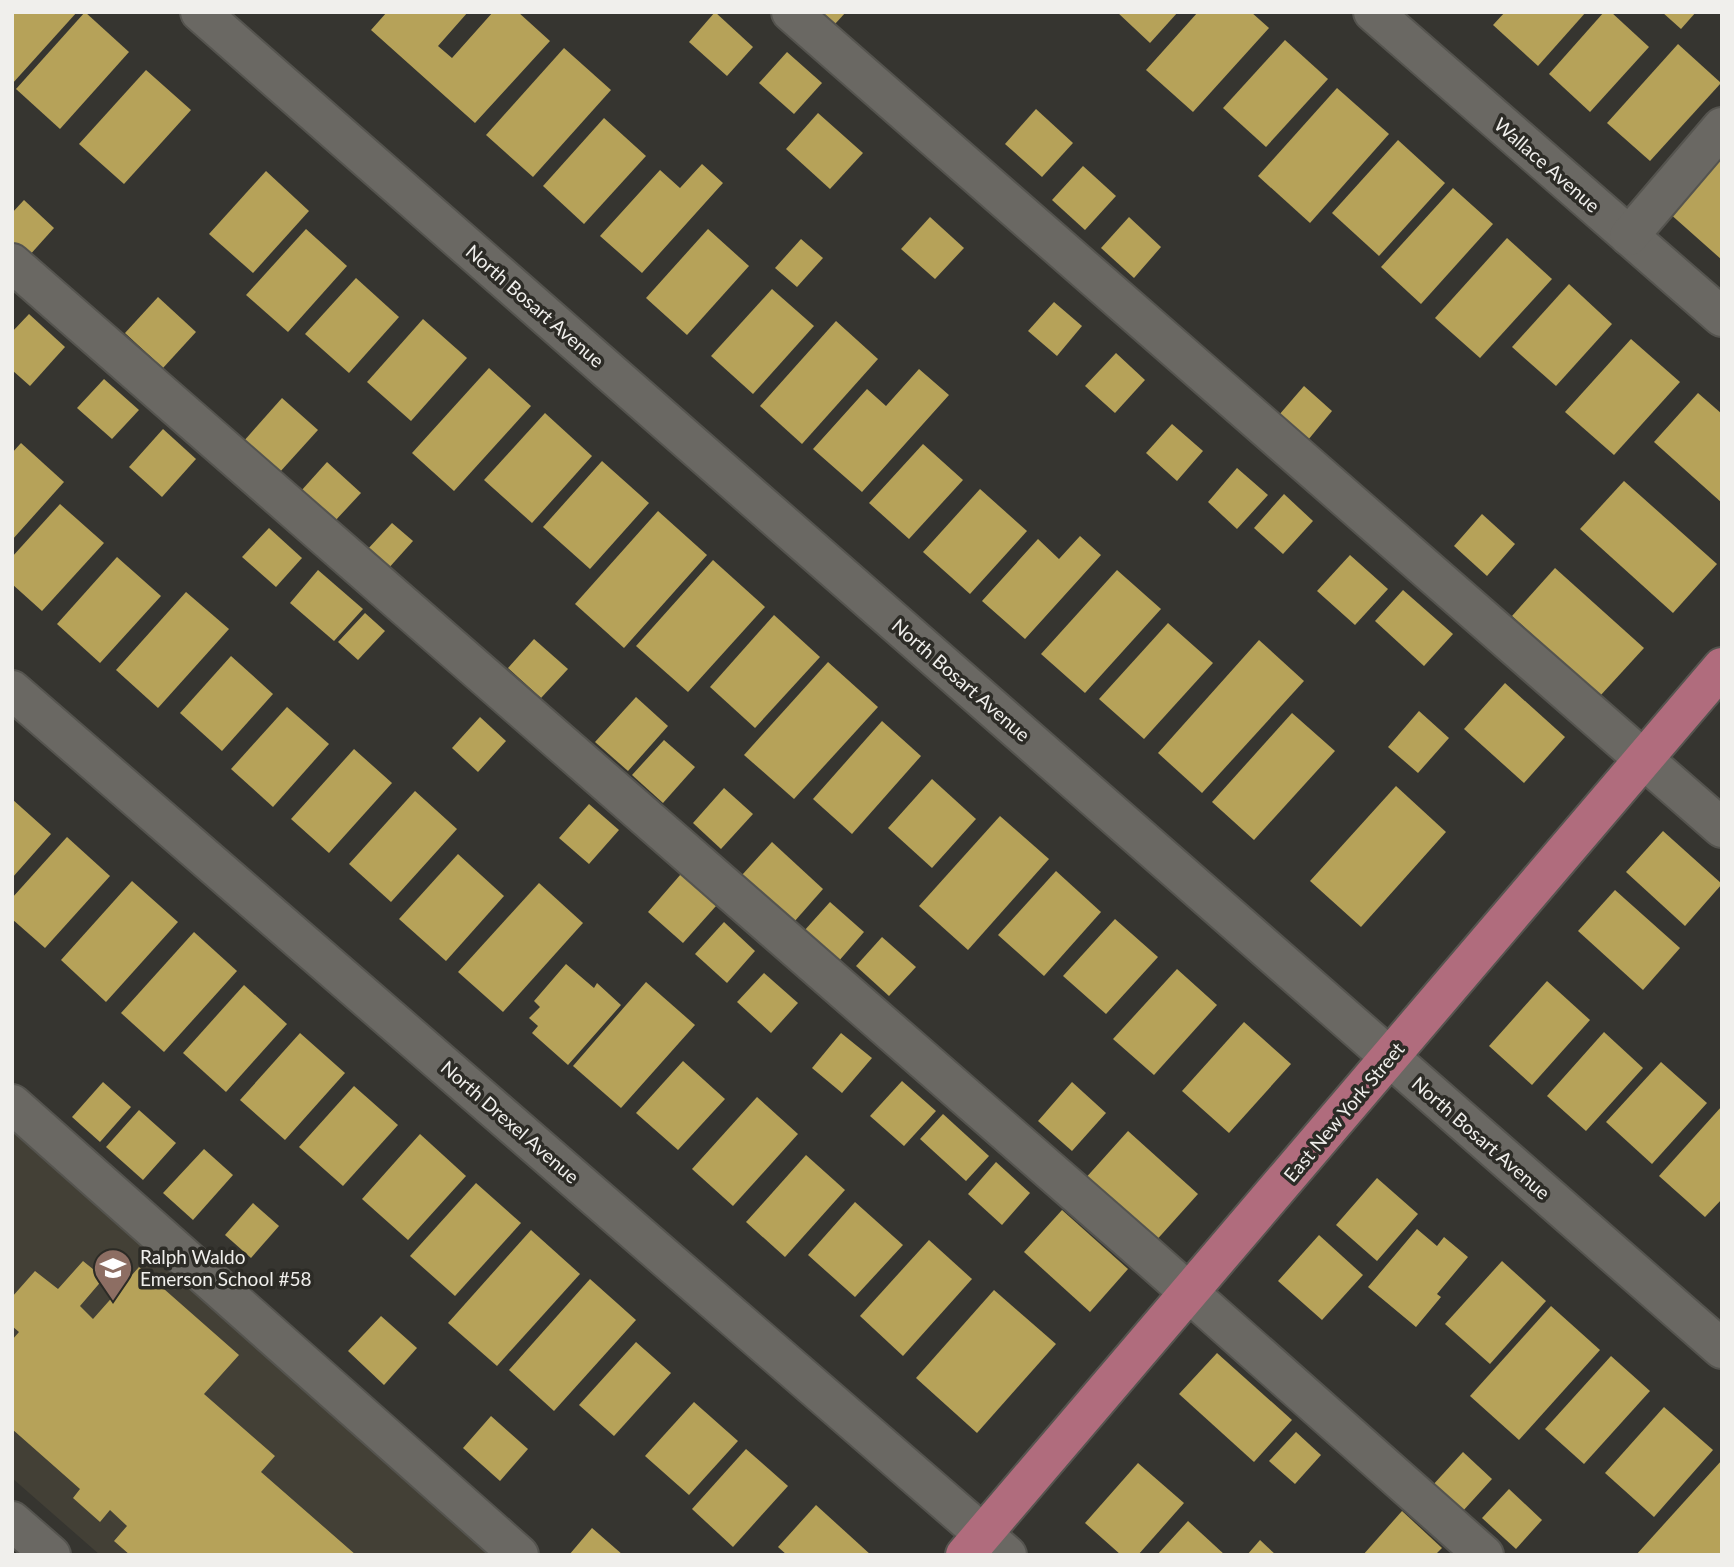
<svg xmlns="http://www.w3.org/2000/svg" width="1734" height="1567" viewBox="0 0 1734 1567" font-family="Lato,sans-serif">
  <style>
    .built { fill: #434036 }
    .building { fill: #b6a259 }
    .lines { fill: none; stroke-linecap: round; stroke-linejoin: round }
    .minor-casing { stroke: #55544f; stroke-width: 42 }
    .major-casing { stroke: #55544f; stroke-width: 42 }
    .minor { stroke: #6a6863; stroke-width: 38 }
    .major { stroke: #b06c7d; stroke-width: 38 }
    .labels { text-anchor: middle; stroke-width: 7; stroke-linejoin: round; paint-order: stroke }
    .street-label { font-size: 19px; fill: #f0efec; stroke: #2c2b26 }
    .poi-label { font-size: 19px; fill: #f0efec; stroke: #2c2b26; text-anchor: start }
  </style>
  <rect width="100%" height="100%" fill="#363530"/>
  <path class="built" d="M12 1126 503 1555H100L12 1478Z"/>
  <g class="building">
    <path d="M12 12H77L12 84Z"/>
    <path d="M85 12 129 52 60 129 16 89Z"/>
    <path d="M387 12H468L438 46 452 58 493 12H518L550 41 475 123 371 30Z"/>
    <path d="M715 12 753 47 727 76 689 42Z"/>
    <path d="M822 12H846L835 24Z"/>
    <path d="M1117 12H1178L1150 43Z"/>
    <path d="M1198 12H1251L1269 28 1193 112 1146 70Z"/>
    <path d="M1505 12H1586L1538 66 1493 25Z"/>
    <path d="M1604 12H1611L1649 47 1590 112 1549 74Z"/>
    <path d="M1662 12H1696L1681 29Z"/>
    <path d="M1285 40 1328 79 1266 147 1223 108Z"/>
    <path d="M1678 44 1721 83 1650 161 1607 123Z"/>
    <path d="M564 48 611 90 533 177 486 135Z"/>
    <path d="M787 52 822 83 794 114 759 83Z"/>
    <path d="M146 70 191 110 124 184 79 144Z"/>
    <path d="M1337 88 1389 134 1310 223 1258 176Z"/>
    <path d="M1036 109 1073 143 1042 177 1005 144Z"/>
    <path d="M818 113 863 153 830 189 786 149Z"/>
    <path d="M604 118 646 156 584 224 543 186Z"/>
    <path d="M1398 140 1445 183 1379 256 1332 213Z"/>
    <path d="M1722 152V260L1668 212Z"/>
    <path d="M702 164 723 183 642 273 600 236 660 170 680 188Z"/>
    <path d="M1083 166 1116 196 1085 230 1052 200Z"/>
    <path d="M266 171 309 211 253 273 209 234Z"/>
    <path d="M1453 188 1493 224 1421 304 1381 267Z"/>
    <path d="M24 200 54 228 28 257 12 242V213Z"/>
    <path d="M930 217 964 248 935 279 901 249Z"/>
    <path d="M1129 217 1161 247 1134 278 1101 248Z"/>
    <path d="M306 229 347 266 288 332 246 295Z"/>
    <path d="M708 229 749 266 687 335 646 298Z"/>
    <path d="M1507 238 1552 279 1480 358 1435 318Z"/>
    <path d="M801 239 823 258 797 287 775 268Z"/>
    <path d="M356 278 399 317 349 373 305 334Z"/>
    <path d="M1569 284 1612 324 1556 386 1512 347Z"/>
    <path d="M772 289 814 326 753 394 711 356Z"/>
    <path d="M158 297 196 332 163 368 125 333Z"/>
    <path d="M1054 302 1082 326 1057 356 1028 331Z"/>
    <path d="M29 314 65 347 30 386 12 370V332Z"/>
    <path d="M423 319 467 358 411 421 367 382Z"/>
    <path d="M836 321 878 359 802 444 760 406Z"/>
    <path d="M1631 339 1680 382 1614 455 1565 412Z"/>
    <path d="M1116 353 1145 380 1115 413 1085 386Z"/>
    <path d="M489 368 531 406 454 491 412 453Z"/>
    <path d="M919 369 949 395 862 492 813 449 867 389 886 406Z"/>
    <path d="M104 379 139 410 112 439 77 408Z"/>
    <path d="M1304 386 1332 411 1308 440 1279 415Z"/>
    <path d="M1698 393 1722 414V503L1654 442Z"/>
    <path d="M282 398 318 430 279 473 243 442Z"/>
    <path d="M545 413 592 456 532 523 484 480Z"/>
    <path d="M1172 424 1203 451 1177 481 1146 453Z"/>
    <path d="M163 429 196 459 162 497 129 467Z"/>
    <path d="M21 443 64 482 12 540V453Z"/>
    <path d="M923 444 963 480 909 539 869 503Z"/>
    <path d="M602 461 649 503 590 569 543 527Z"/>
    <path d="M327 462 361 493 334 522 301 491Z"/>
    <path d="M1237 468 1268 495 1237 529 1208 502Z"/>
    <path d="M1624 481 1717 564 1673 613 1580 529Z"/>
    <path d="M980 489 1027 531 970 594 923 552Z"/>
    <path d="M1284 494 1313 521 1283 554 1254 528Z"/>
    <path d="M60 504 104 543 42 611 12 584V557Z"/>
    <path d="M658 511 707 555 624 648 575 604Z"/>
    <path d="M1482 514 1515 544 1487 576 1454 546Z"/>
    <path d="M392 523 413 541 387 570 366 551Z"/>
    <path d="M269 528 302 558 276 587 242 557Z"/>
    <path d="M1080 536 1101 555 1025 639 982 601 1038 539 1059 559Z"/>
    <path d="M1350 555 1388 589 1355 625 1317 591Z"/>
    <path d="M117 557 161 596 100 663 57 624Z"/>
    <path d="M713 560 765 607 688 692 636 646Z"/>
    <path d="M1555 568 1644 648 1600 696 1512 616Z"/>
    <path d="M318 570 363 609 334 641 290 603Z"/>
    <path d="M1117 570 1161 609 1085 693 1041 654Z"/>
    <path d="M1403 590 1453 634 1424 666 1375 621Z"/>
    <path d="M186 592 229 629 158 708 116 670Z"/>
    <path d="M365 613 385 631 358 660 338 642Z"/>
    <path d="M774 615 820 657 755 728 710 687Z"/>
    <path d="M1168 623 1213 663 1144 739 1099 699Z"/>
    <path d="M534 639 568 669 541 698 508 668Z"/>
    <path d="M1259 640 1304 681 1202 793 1158 753Z"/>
    <path d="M231 656 273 694 222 751 180 713Z"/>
    <path d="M828 662 878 707 794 799 744 755Z"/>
    <path d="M1505 683 1565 737 1524 783 1464 729Z"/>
    <path d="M636 697 668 726 628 771 595 742Z"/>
    <path d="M287 707 329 744 273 807 231 769Z"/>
    <path d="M1419 711 1449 738 1418 773 1388 747Z"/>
    <path d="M1292 713 1335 751 1254 840 1212 802Z"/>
    <path d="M480 717 506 741 478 772 452 748Z"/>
    <path d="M882 721 921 756 852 834 813 799Z"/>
    <path d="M664 740 695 767 663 803 632 775Z"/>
    <path d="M354 749 392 783 329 853 291 819Z"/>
    <path d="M932 779 976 819 932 868 888 828Z"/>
    <path d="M1396 786 1446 832 1361 927 1310 881Z"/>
    <path d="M724 788 753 814 721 849 693 823Z"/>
    <path d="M415 791 457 829 391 902 349 864Z"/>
    <path d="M12 799 51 834 12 878Z"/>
    <path d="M589 804 619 830 589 864 559 838Z"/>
    <path d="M1000 816 1049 859 968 950 919 906Z"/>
    <path d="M1663 831 1722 884 1685 926 1626 872Z"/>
    <path d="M67 837 110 876 45 948 12 919V898Z"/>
    <path d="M772 842 823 889 794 922 742 875Z"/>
    <path d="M458 854 504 896 446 961 399 919Z"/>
    <path d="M1056 871 1101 912 1044 976 998 935Z"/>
    <path d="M681 874 716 906 683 943 648 912Z"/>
    <path d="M132 881 178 922 106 1002 61 960Z"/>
    <path d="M539 883 583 923 503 1012 458 972Z"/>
    <path d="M1615 890 1680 948 1643 990 1578 931Z"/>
    <path d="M830 902 864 932 838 962 804 931Z"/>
    <path d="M1115 919 1158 957 1106 1014 1063 976Z"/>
    <path d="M724 922 755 951 727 983 695 954Z"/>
    <path d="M194 932 237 971 164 1052 121 1013Z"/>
    <path d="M882 937 916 967 889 996 856 966Z"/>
    <path d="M566 964 594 988 597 983 621 1005 568 1065 532 1033 538 1026 529 1018 540 1007 534 1001Z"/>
    <path d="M1177 969 1217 1005 1154 1075 1113 1039Z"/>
    <path d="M764 973 798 1003 771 1033 737 1002Z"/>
    <path d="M1547 981 1590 1020 1532 1085 1489 1046Z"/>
    <path d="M646 982 695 1025 621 1108 573 1066Z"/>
    <path d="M244 985 287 1024 226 1092 183 1053Z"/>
    <path d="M1244 1022 1291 1064 1229 1133 1182 1091Z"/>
    <path d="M1604 1032 1643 1068 1586 1131 1547 1096Z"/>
    <path d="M300 1033 345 1073 285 1140 240 1100Z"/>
    <path d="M841 1033 872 1058 842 1093 812 1068Z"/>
    <path d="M683 1061 725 1099 678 1150 636 1113Z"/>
    <path d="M1661 1062 1707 1103 1652 1164 1606 1122Z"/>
    <path d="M902 1081 936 1111 904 1146 870 1116Z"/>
    <path d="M103 1082 131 1107 100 1142 72 1117Z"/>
    <path d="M1072 1082 1106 1113 1072 1151 1038 1121Z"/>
    <path d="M354 1086 398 1125 343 1186 299 1147Z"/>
    <path d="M757 1097 798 1134 733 1206 692 1169Z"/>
    <path d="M1722 1106V1199L1705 1217 1659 1176Z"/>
    <path d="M139 1110 176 1143 143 1180 106 1147Z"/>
    <path d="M943 1114 989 1156 966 1181 920 1139Z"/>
    <path d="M1128 1131 1198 1194 1153 1244 1083 1181Z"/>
    <path d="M420 1134 466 1176 408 1240 362 1199Z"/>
    <path d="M204 1149 233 1175 193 1220 163 1193Z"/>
    <path d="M806 1155 845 1190 785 1257 746 1222Z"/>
    <path d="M996 1162 1030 1193 1002 1225 968 1194Z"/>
    <path d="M1377 1178 1418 1214 1377 1261 1336 1225Z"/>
    <path d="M476 1183 521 1223 455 1296 410 1256Z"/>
    <path d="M855 1202 903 1245 855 1297 808 1255Z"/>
    <path d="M253 1203 279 1226 251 1258 225 1235Z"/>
    <path d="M1062 1210 1128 1269 1090 1312 1024 1252Z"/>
    <path d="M1417 1229 1437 1246 1444 1237 1468 1257 1437 1294 1441 1297 1416 1327 1368 1287Z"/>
    <path d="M531 1230 580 1274 497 1366 448 1323Z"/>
    <path d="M1319 1235 1363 1275 1322 1320 1278 1281Z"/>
    <path d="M929 1240 972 1279 903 1356 860 1316Z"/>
    <path d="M83 1261 104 1278 80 1306 93 1319 139 1267 239 1355 204 1394 275 1456 261 1472 356 1555H130L114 1541 127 1526 110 1510 100 1522 73 1498 80 1489 12 1429V1340L19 1332 12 1326V1297L35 1271 58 1289Z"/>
    <path d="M1502 1261 1546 1301 1490 1364 1445 1324Z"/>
    <path d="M590 1279 636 1320 554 1411 509 1370Z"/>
    <path d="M994 1290 1056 1344 977 1433 916 1378Z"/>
    <path d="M1551 1306 1600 1350 1519 1440 1470 1396Z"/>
    <path d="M381 1316 417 1348 384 1385 348 1351Z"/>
    <path d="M636 1342 671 1373 614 1436 579 1405Z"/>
    <path d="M1217 1353 1292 1420 1254 1462 1179 1394Z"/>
    <path d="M1611 1356 1650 1391 1584 1464 1545 1429Z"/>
    <path d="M694 1402 738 1441 689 1495 645 1456Z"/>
    <path d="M1664 1407 1713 1450 1654 1517 1605 1473Z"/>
    <path d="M491 1416 528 1449 500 1481 463 1448Z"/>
    <path d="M1296 1432 1321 1455 1295 1484 1269 1461Z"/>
    <path d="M746 1449 788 1486 733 1547 692 1509Z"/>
    <path d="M1463 1452 1492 1479 1462 1512 1432 1486Z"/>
    <path d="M1722 1460V1555H1636Z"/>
    <path d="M1138 1463 1184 1503 1138 1555H1121L1085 1523Z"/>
    <path d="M1509 1489 1542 1520 1516 1549 1482 1518Z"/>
    <path d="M816 1505 871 1555H787L778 1547Z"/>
    <path d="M1402 1511 1442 1548 1435 1555H1363Z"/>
    <path d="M1188 1521 1225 1555H1157Z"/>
    <path d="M592 1528 623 1555H569Z"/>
    <path d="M1260 1540 1276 1555H1247Z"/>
  </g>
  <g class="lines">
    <g class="minor-casing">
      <g id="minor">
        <path d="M200 12 1722 1349"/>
        <path d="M791 12 1722 828"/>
        <path d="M1373 12 1722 317"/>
        <path d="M1629 236 1722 127"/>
        <path d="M12 263 1150 1258 1484 1555"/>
        <path d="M12 690 1007 1555"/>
        <path d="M12 1104 519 1555"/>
        <path d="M12 1521 51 1555"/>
      </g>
    </g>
    <g class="major-casing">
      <path id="major" d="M965 1555 1722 667"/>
    </g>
    <use href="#minor" class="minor"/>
    <use href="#major" class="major"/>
  </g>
  <defs>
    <g id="school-pin" transform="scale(2.0125)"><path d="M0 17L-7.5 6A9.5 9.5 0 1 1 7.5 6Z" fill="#8d6e63" stroke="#2c2b26"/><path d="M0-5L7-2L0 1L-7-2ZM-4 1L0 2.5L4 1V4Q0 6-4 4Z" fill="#fff"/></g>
  </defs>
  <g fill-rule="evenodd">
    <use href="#school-pin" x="113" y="1268"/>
  </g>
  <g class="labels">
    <g class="street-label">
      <text transform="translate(1547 165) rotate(41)" y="7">Wallace Avenue</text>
      <text transform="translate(535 306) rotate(41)" y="7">North Bosart Avenue</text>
      <text transform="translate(961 680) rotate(41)" y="7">North Bosart Avenue</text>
      <text transform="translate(1344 1112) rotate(-50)" y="7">East New York Street</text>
      <text transform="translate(510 1122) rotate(41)" y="7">North Drexel Avenue</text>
      <text transform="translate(1481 1138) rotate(41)" y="7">North Bosart Avenue</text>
    </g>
    <g class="poi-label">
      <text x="140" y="1264">Ralph Waldo<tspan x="140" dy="22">Emerson School #58</tspan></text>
    </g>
  </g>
  <rect width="1734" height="1567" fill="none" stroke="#f0efec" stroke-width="28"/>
</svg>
